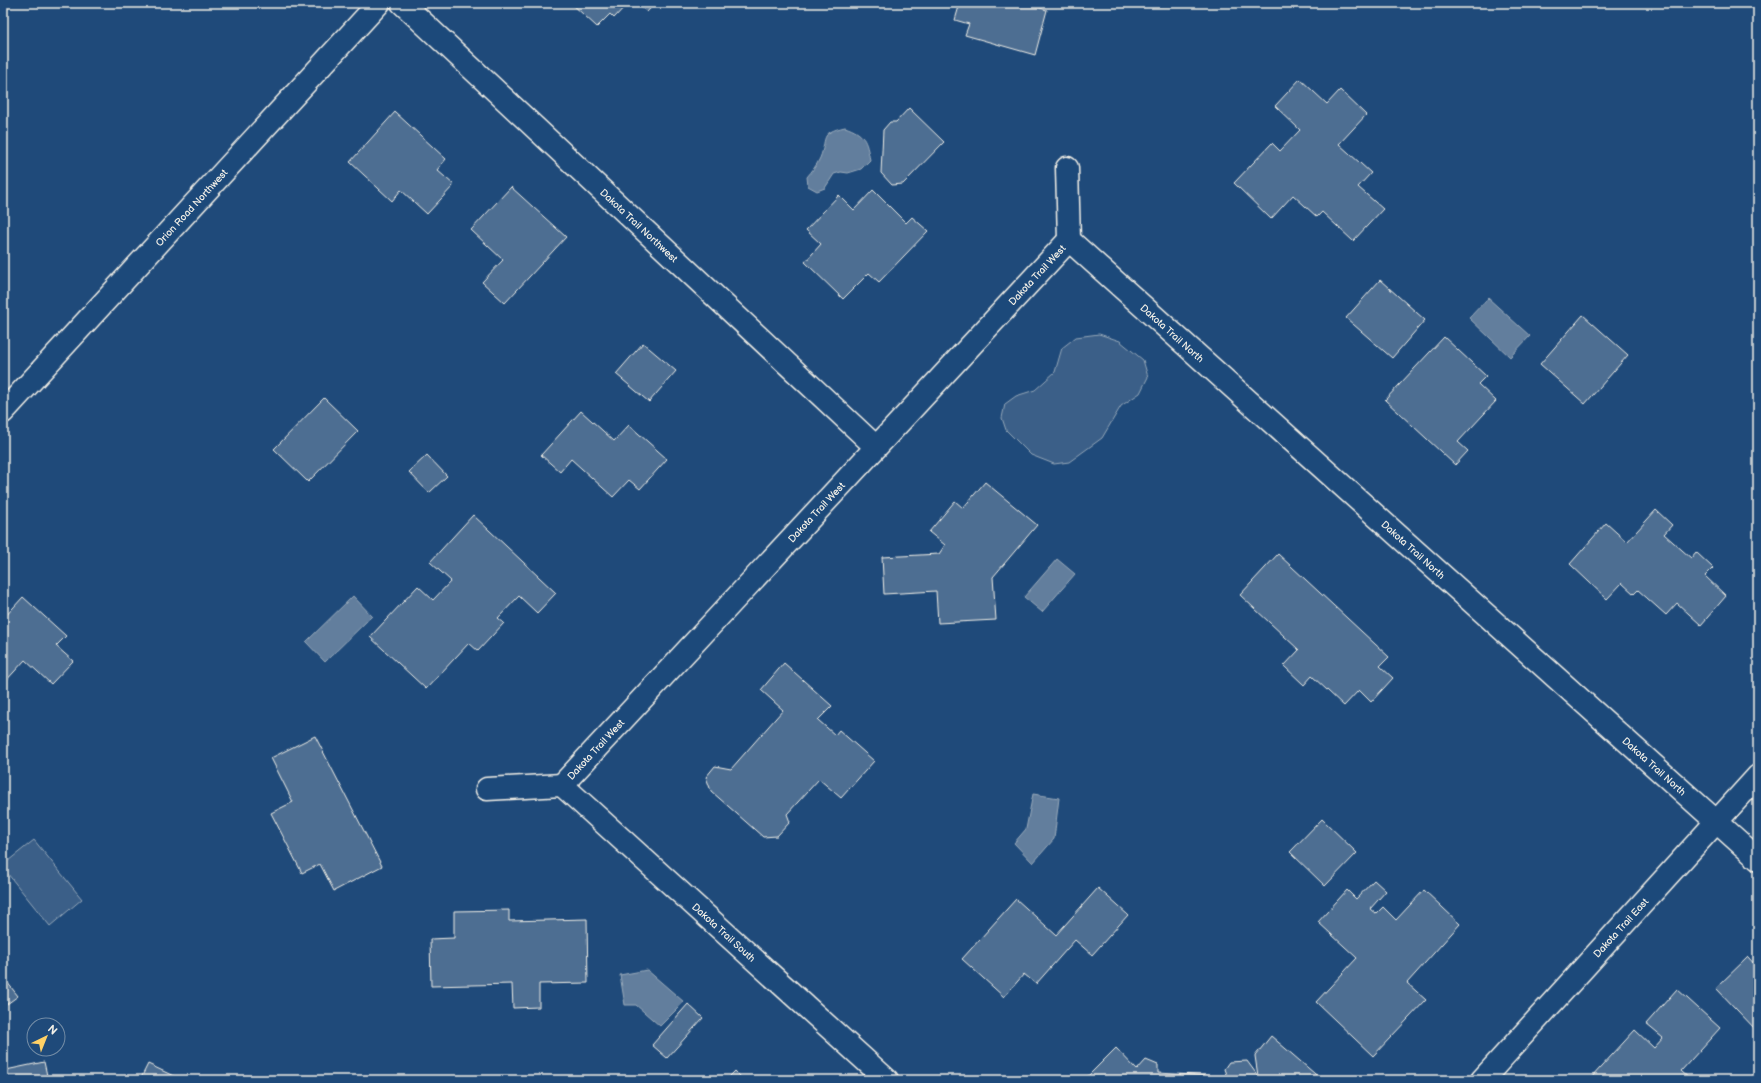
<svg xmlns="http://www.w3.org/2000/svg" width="1761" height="1083" viewBox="0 0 1761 1083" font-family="'Balsamiq Sans',sans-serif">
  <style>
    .green { fill: #3a5f88; stroke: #97a8b8 }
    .water { fill: #627e9d; stroke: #9cacbb }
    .building { fill: #4d6e92; stroke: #f4f1e8 }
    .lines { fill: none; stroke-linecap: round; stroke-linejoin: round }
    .street-casing { stroke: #f4f1e8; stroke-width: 25 }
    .street { stroke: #1f4a7a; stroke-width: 22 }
    .labels { text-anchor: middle; stroke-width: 3.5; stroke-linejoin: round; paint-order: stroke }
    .street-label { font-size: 10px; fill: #f4f1e8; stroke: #1f4a7a }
  </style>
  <rect width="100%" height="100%" fill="#1f4a7a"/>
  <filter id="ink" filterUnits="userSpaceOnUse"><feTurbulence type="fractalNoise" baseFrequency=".025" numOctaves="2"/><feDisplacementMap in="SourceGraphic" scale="8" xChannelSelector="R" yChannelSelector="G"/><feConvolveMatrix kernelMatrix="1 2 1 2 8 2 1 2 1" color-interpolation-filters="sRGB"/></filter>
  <g filter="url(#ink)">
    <g class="green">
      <path d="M1099 334 1120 341 1143 360 1148 377 1140 393 1121 406 1102 438 1069 462 1054 464 1031 455 1006 430 1002 418 1005 404 1016 396 1035 390 1055 372 1062 348 1076 337Z"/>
      <path d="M34 840 82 899 50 926 3 868V865Z"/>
    </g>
    <g class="water">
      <path d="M845 127C865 134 866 140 870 160L861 169 848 173 841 172 834 174 825 188 817 191 808 186 807 177C812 171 817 165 820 158 828 139 818 133 845 127Z"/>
      <path d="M1488 298 1530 336 1510 357 1469 318Z"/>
      <path d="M1057 559 1075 574 1042 612 1024 597Z"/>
      <path d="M353 596 372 616 325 662 306 642Z"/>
      <path d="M1033 794 1059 798 1054 839 1033 863 1014 843 1026 829Z"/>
      <path d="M647 970 684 1002 660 1026 636 1005H625L620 975Z"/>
    </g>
    <g class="building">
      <path d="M571 3H628L614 18 610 14 597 27Z"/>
      <path d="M637 3H655L647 12Z"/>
      <path d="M960 3H1022L1047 10 1035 55 965 35 969 24 955 20Z"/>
      <path d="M1134 3H1176V6L1134 7Z"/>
      <path d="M1300 79 1327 104 1340 90 1366 115 1339 144 1371 173 1358 187 1383 209 1353 241 1322 212 1317 217 1293 195 1271 219 1234 183 1272 143 1280 151 1300 130 1275 106Z"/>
      <path d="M909 108 944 142 903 184 892 185 881 173 883 130 890 122H896Z"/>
      <path d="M395 112 446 159 437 170 454 185 427 214 401 190 392 201 350 162Z"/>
      <path d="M511 187 566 237 505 303 482 282 503 260 471 230Z"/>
      <path d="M873 190 906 223 912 217 928 231 879 282 869 273 843 299 805 262 821 244 806 230 839 195 854 210Z"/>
      <path d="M1380 280 1425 320 1392 358 1346 318Z"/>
      <path d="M1583 315 1628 355 1585 404 1540 364Z"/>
      <path d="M1444 337 1486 376 1478 384 1496 401 1458 442 1468 451 1455 465 1385 400Z"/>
      <path d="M643 343 676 371 649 402 616 374Z"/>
      <path d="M324 398 358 431 308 482 274 449Z"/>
      <path d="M581 411 614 441 629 425 667 459 640 489 629 480 613 497 571 459 560 472 541 455Z"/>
      <path d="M427 455 447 476 429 493 409 472Z"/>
      <path d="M985 482 1037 525 993 577 996 620 938 623 936 591 884 594 882 557 939 554 945 545 929 532 955 501 963 508Z"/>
      <path d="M1656 510 1672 525 1664 534 1691 558 1696 552 1713 568 1705 576 1726 596 1701 625 1677 603 1666 615 1638 590 1634 594 1622 583 1607 599 1570 564 1606 523 1627 542Z"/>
      <path d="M473 515 556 593 537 613 519 596 498 618 504 623 478 651 469 643 426 689 370 637 418 586 433 600 451 581 430 562Z"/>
      <path d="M1278 554 1389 657 1380 666 1393 678 1371 702 1359 690 1344 706 1312 676 1304 685 1284 666 1299 650 1240 595Z"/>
      <path d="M23 597 66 636 56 646 73 661 51 684 25 660 3 684V619Z"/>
      <path d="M784 663 832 706 818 720 835 735 839 730 874 761 841 798 819 779 787 814 790 822 777 836 763 837 711 791 706 777 715 766 731 769 783 710 761 690Z"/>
      <path d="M315 736 382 866 334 891 320 864 302 873 271 813 293 802 271 758Z"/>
      <path d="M1322 819 1357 853 1325 886 1290 852Z"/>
      <path d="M1374 880 1386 891 1370 909 1376 914 1383 907 1396 920 1424 890 1460 924 1407 983 1426 1000 1373 1056 1316 1002 1357 958 1318 922 1347 890 1356 899Z"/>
      <path d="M1098 888 1128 915 1092 955 1075 940 1036 984 1024 974 1004 997 962 959 1016 899 1056 935Z"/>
      <path d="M509 910V921L587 919 588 983 539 984V1007L513 1008 512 984 431 986 430 939 454 938V911Z"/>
      <path d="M1748 957 1758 968V1032L1716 988Z"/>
      <path d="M3 977 18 996 3 1007Z"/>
      <path d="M1677 989 1720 1028 1681 1071 1691 1080 1590 1079 1635 1030 1654 1048 1663 1038 1646 1024Z"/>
      <path d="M688 1004 703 1018 667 1058 652 1045Z"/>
      <path d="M1271 1036 1322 1080H1084L1116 1048 1137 1070 1146 1060 1158 1065V1073L1227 1077 1224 1069 1229 1062 1247 1061 1258 1076 1255 1056Z"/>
      <path d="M3 1057 6 1070 44 1062 48 1080H3Z"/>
      <path d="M148 1064 182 1080H140Z"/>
      <path d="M735 1071 744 1080H726Z"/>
    </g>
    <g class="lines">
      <g class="street-casing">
        <g id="street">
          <path id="s1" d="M402 3 876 447"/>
          <path d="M1067 168 1069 240"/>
          <path id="s2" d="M1069 240 1758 859"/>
          <path id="s3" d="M3 412 379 3"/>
          <path id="s4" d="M562 785 1069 240"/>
          <path id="s5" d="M562 785 887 1080"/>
          <path d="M487 789 562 785"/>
          <path id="s6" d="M1482 1080 1758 776"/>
        </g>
      </g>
      <use href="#street" class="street"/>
    </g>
  </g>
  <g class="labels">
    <g class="street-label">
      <text dy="4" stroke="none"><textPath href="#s3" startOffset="278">Orion Road Northwest</textPath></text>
      <text dy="4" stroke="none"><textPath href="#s1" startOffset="325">Dakota Trail Northwest</textPath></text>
      <text dy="4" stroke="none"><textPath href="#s4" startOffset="697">Dakota Trail West</textPath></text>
      <text dy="4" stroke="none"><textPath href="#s2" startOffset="139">Dakota Trail North</textPath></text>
      <text dy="4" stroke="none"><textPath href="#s4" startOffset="373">Dakota Trail West</textPath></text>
      <text dy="4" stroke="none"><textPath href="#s2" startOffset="463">Dakota Trail North</textPath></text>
      <text dy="4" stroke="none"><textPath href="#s4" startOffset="49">Dakota Trail West</textPath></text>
      <text dy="4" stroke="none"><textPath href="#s2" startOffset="787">Dakota Trail North</textPath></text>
      <text dy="4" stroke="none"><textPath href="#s6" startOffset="206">Dakota Trail East</textPath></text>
      <text dy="4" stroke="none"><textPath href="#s5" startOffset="219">Dakota Trail South</textPath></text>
    </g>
  </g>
  <rect width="1761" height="1083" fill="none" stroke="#1f4a7a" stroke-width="16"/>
  <rect x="8" y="8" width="1745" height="1067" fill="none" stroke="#f4f1e8" stroke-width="1.5" filter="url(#ink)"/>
  <g transform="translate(46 1037) rotate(43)"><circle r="19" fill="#1f4a7a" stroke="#748da6"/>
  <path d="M0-3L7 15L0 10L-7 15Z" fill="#ffd166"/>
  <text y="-6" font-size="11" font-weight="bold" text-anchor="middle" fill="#f4f1e8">N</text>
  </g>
</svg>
